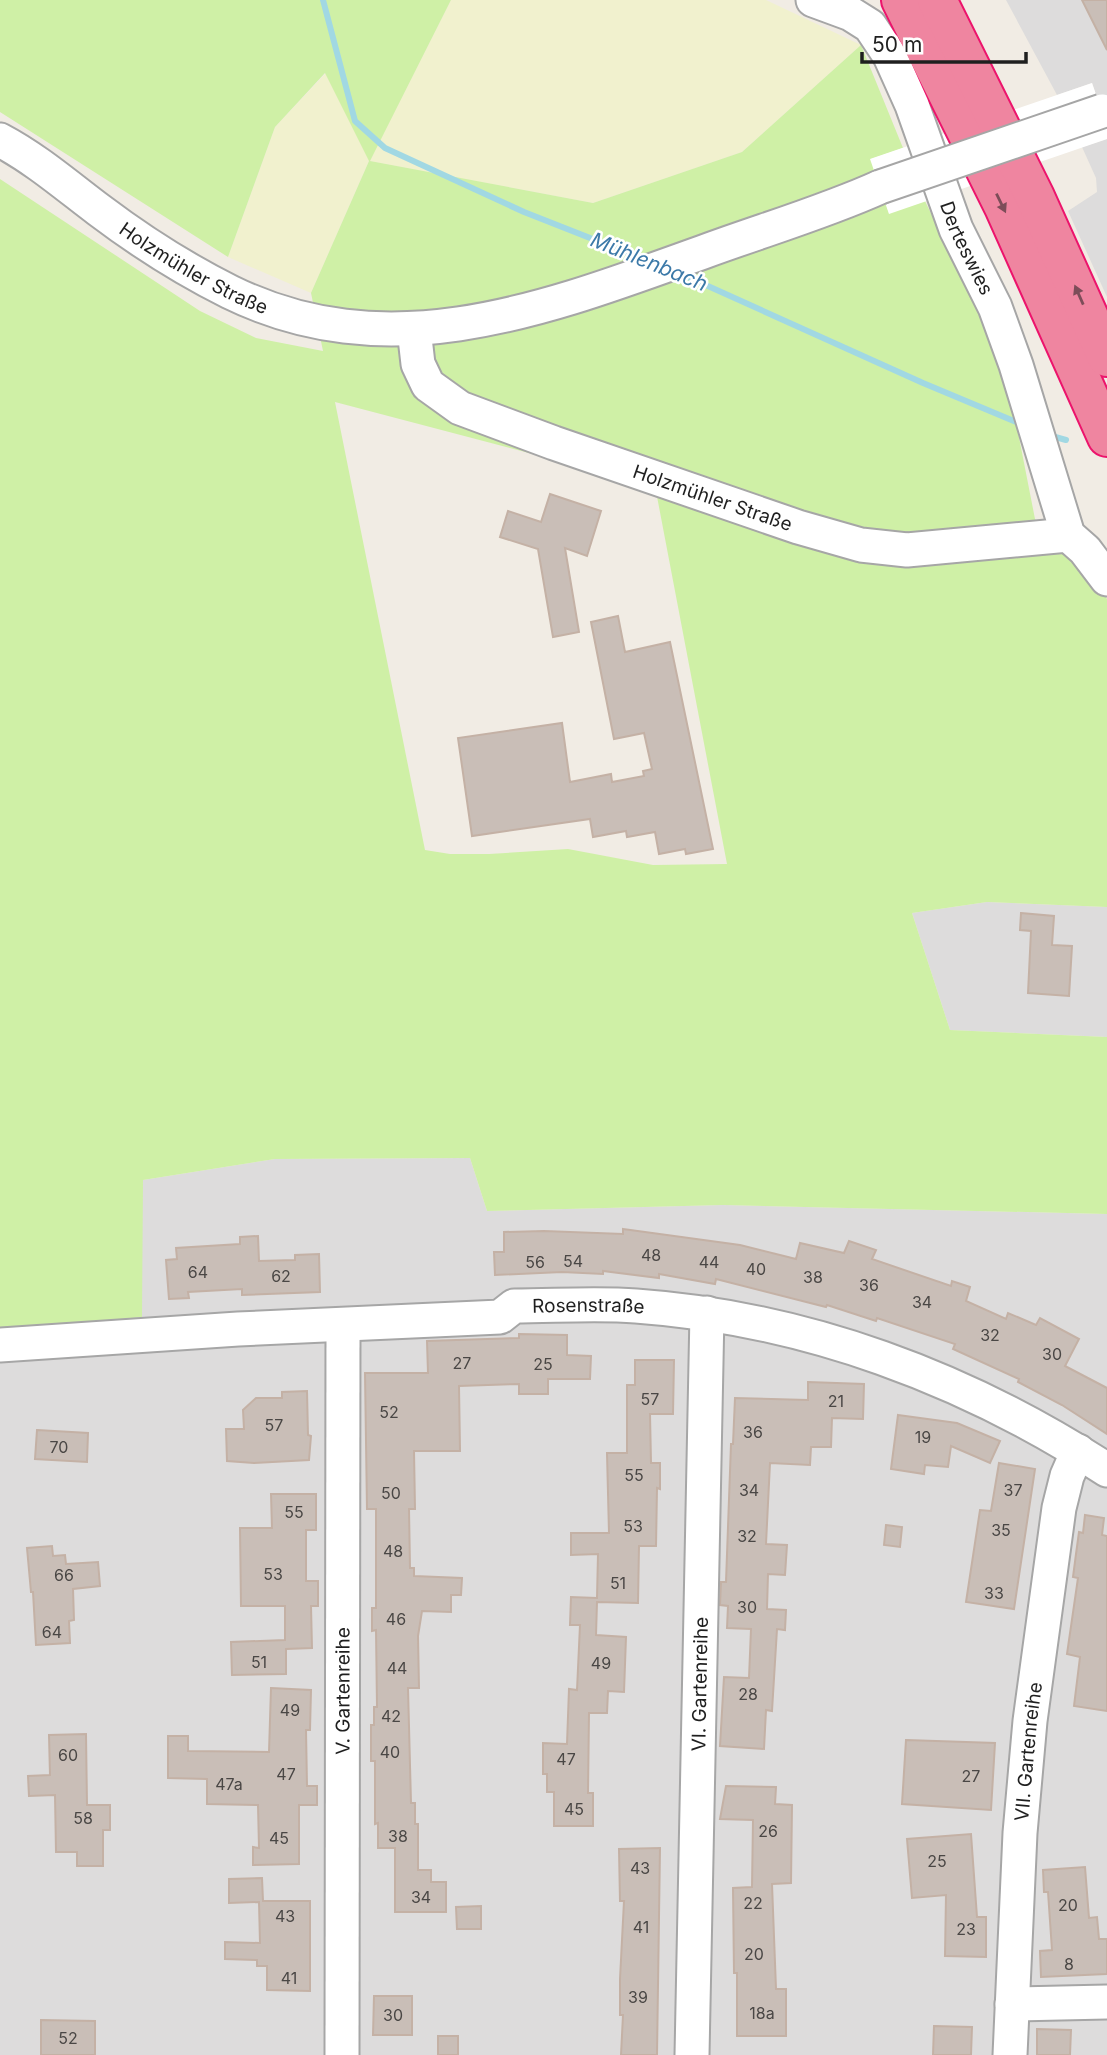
<svg xmlns="http://www.w3.org/2000/svg" width="1107" height="2055" viewBox="0 0 1107 2055" font-family="Inter,sans-serif">
  <style>
    .residential { fill: #dddcdc }
    .farmland { fill: #f1f1ce }
    .grass { fill: #cff0a6; fill-rule: evenodd }
    .pier { fill: #fff }
    .lines { fill: none; stroke-linecap: round; stroke-linejoin: round }
    .stream { stroke: #a1d8e3; stroke-width: 6 }
    .building { fill: #c9beb7; stroke: #c4b1a5; stroke-width: 2 }
    .minor-casing { stroke: #a6a6a6; stroke-width: 37 }
    .highway-casing { stroke: #ec146c; stroke-width: 42 }
    .minor { stroke: #fff; stroke-width: 33 }
    .highway { stroke: #ef85a0; stroke-width: 38 }
    .minor-bridge-casing { stroke: #a6a6a6; stroke-width: 37; stroke-linecap: butt }
    .minor-bridge { stroke: #fff; stroke-width: 33 }
    .oneway { fill: #7d4d59 }
    .labels { text-anchor: middle; stroke-width: 5; stroke-linejoin: round; paint-order: stroke }
    .number-label { font-size: 16px; fill: #4a4745 }
    .street-label { font-size: 19px; fill: #1f1f1f; stroke: #fff }
    .water-label { font-size: 21px; font-style: italic; fill: #3c79a8; stroke: #fff }
  </style>
  <rect width="100%" height="100%" fill="#f1ece4"/>
  <g class="residential">
    <path d="M1006 0H1107V126L1092 83 1057 95Z"/>
    <path d="M1107 139V297L1068 211 1097 192 1096 178 1082 147Z"/>
    <path d="M987 902 1107 907V1037L950 1030 912 913Z"/>
    <path d="M470 1158 487 1211 723 1205 1107 1214V2055H0V1332L143 1180 275 1159Z"/>
  </g>
  <path class="farmland" d="M451 0H766L861 45 742 152 593 203 369 161 311 293 228 257 275 127 326 73 370 160Z"/>
  <path class="grass" d="M0 0H451L370 161 593 203 742 152 861 45 903 148 871 159 889 213 925 201 1005 366 1035 519 1061 553 1086 568 1107 599V907L987 902 912 913 950 1030 1107 1037V1214L723 1205 487 1211 470 1158 275 1159 143 1180 142 1317 0 1332V179L200 311 256 338 323 351 311 293 369 161 325 73 275 127 228 257 0 112ZM335 402 655 486 727 864 653 865 568 849 489 854H450L425 850Z"/>
  <path class="pier" d="M1092 83 1107 126V139L889 214 870 159Z"/>
  <g class="lines">
    <g class="stream">
      <path d="M323 0 355 121 385 148 524 212 646 260"/>
      <path d="M679 273 923 383 1021 424"/>
      <path d="M1048 435 1066 440"/>
    </g>
  </g>
  <g class="building">
    <path d="M1082 0H1107V50Z"/>
    <path d="M550 494 601 511 587 556 565 548 579 632 553 637 538 549 500 537 508 511 541 522Z"/>
    <path d="M618 616 625 652 670 642 713 849 686 854 685 849 659 854 655 832 627 837 626 831 593 837 590 819 472 836 458 738 562 723 570 782 611 774 612 782 644 776 643 771 652 769 644 733 614 739 591 622Z"/>
    <path d="M1021 913 1054 916 1052 945 1072 946 1069 996 1028 993 1031 931 1020 930Z"/>
    <path d="M623 1229 740 1245 796 1259 800 1243 844 1253 849 1241 876 1250 872 1259 951 1286 952 1281 970 1287 966 1301 1006 1319 1008 1313 1036 1325 1040 1318 1079 1339 1065 1366 1107 1388V1434L1062 1405 1018 1382 1019 1379 953 1349 955 1344 877 1318 876 1321 827 1305 826 1307 716 1279 715 1284 659 1274V1278L603 1271V1274L562 1272 495 1275 494 1252H504V1232L544 1231 623 1234Z"/>
    <path d="M258 1236 259 1261 295 1260V1255L319 1254 320 1292 242 1295V1289L188 1292 189 1298 169 1299 166 1260 177 1259 176 1248 240 1244V1237Z"/>
    <path d="M519 1334 567 1335V1355L591 1356 590 1379H548V1394H519V1384L459 1386 460 1451H414L415 1509H409L410 1568H414V1576L462 1578 461 1595H451V1612L422 1611 418 1636 419 1688H408L411 1803H415V1824H418V1870H431V1882H446V1912H395V1848H378V1823L375 1824V1761H371V1725H374V1707H377L376 1630 372 1631V1608H376V1509H367L365 1373H428L427 1341 519 1338Z"/>
    <path d="M635 1360H674L673 1414H650L651 1463H660V1489L657 1488 656 1546H639L638 1603 597 1602 596 1635 626 1637 624 1692 608 1691 607 1713H589L588 1793H593V1826H554V1792H547V1774H543V1743L567 1744 569 1689 577 1690 580 1625H570L571 1597 597 1598 598 1554 571 1555V1533H609L607 1453H627V1385H635Z"/>
    <path d="M808 1382 864 1384 863 1419 832 1418 831 1447H811L810 1465 770 1463 766 1544 787 1545 785 1575 768 1574 767 1609 786 1610 785 1630 777 1629 772 1711 766 1710 764 1749 720 1746 724 1677 749 1678 751 1629 727 1628 728 1606 720 1605 721 1582H726L731 1444H733L735 1398 808 1400Z"/>
    <path d="M307 1391 308 1435 311 1436 309 1460 254 1463 227 1461 226 1429H244L243 1410 256 1398H282V1392Z"/>
    <path d="M898 1415 957 1423 1000 1441 990 1463 951 1446 948 1467 925 1465 924 1474 891 1469Z"/>
    <path d="M37 1430 88 1433 87 1462 35 1459Z"/>
    <path d="M999 1463 1035 1469 1014 1609 966 1602 980 1510 991 1511Z"/>
    <path d="M271 1494H316V1530H306V1581H318V1606H311L312 1648 286 1649V1674L232 1675 231 1642 285 1640V1606H241L240 1528H272Z"/>
    <path d="M1085 1515 1104 1518 1102 1535 1107 1536V1711L1074 1706 1080 1657 1067 1654 1078 1578 1073 1577 1076 1554 1079 1532 1083 1533Z"/>
    <path d="M886 1525 902 1527 900 1547 884 1545Z"/>
    <path d="M52 1546 53 1556 65 1555 66 1564 98 1562 100 1586 73 1589 74 1620 69 1621 70 1643 36 1645 33 1592H31L27 1548Z"/>
    <path d="M271 1688 311 1690 310 1730H306L307 1786H317V1805H299V1864L253 1865V1847L259 1848 258 1805 207 1804V1779L168 1778V1736H188V1751L269 1752Z"/>
    <path d="M86 1734 87 1805H110V1830H103V1866H77V1852H56L55 1795 29 1796 28 1776 50 1775 49 1735Z"/>
    <path d="M906 1740 995 1743 991 1810 902 1804Z"/>
    <path d="M726 1786 776 1787 775 1804 792 1805 791 1883 772 1884 776 1989H786V2036H737V1973H734L733 1888 752 1887 753 1820 720 1819Z"/>
    <path d="M971 1834 977 1917H986V1957L945 1956 946 1895 912 1898 907 1839Z"/>
    <path d="M660 1848 657 2055H621L623 2015H620V1979L624 1901H620L619 1849Z"/>
    <path d="M1085 1867 1089 1918 1097 1917 1099 1939H1107V1974L1041 1977 1040 1951 1052 1950 1048 1892H1044L1043 1870Z"/>
    <path d="M262 1878 263 1901H310V1991L267 1990V1966H257V1960L225 1959V1942L260 1943 259 1902 229 1903V1879Z"/>
    <path d="M481 1906V1929H457L456 1907Z"/>
    <path d="M374 1996H412V2035H373Z"/>
    <path d="M41 2020 95 2021V2055H41Z"/>
    <path d="M934 2026 972 2027 971 2055H933Z"/>
    <path d="M1037 2029 1071 2030 1070 2055H1037Z"/>
    <rect x="438" y="2036" width="20" height="19"/>
  </g>
  <g class="lines">
    <g class="minor-casing">
      <g id="minor">
        <path id="s1" d="M813 0 851 14 870 26 890 56 912 105 956 229 995 307 1016 365 1068 535 1085 550 1107 579"/>
        <path id="s2" d="M0 140C36 159 67 186 99 210 140 241 184 269 230 292 391 371 550 307 706 251 763 230 825 212 880 187"/>
        <path id="s3" d="M414 329 418 364 428 385 460 408 554 443 798 527 861 545 907 550 1068 535"/>
        <path id="s4" d="M0 1345 238 1329 500 1317 514 1306C555 1306 596 1303 636 1306 805 1318 966 1378 1107 1470"/>
        <path d="M1012 2004 1107 2002"/>
        <path id="s5" d="M342 2055 343 1325"/>
        <path id="s6" d="M692 2055 707 1313"/>
        <path id="s7" d="M1010 2055 1020 1833 1030 1721 1059 1508 1067 1476 1078 1451"/>
      </g>
    </g>
    <g class="highway-casing">
      <g id="highway">
        <path d="M901 0 1004 207 1107 437"/>
        <path d="M937 0 1035 197 1107 357"/>
      </g>
    </g>
    <use href="#minor" class="minor"/>
    <use href="#highway" class="highway"/>
    <g class="minor-bridge-casing">
      <path id="minor-bridge" d="M880 187 1102 111"/>
    </g>
    <use href="#minor-bridge" class="minor-bridge"/>
  </g>
  <defs><path id="oneway-solid" d="M-6-.8H1V-3.2L6.5 0L1 3.2V.8H-6Z" transform="scale(1.75)"/></defs>
  <g class="oneway">
    <use href="#oneway-solid" transform="translate(1001 203) rotate(64)"/>
    <use href="#oneway-solid" transform="translate(1079 295) rotate(-114)"/>
  </g>
  <g class="labels">
    <g class="number-label">
      <text x="651" y="1261">48</text>
      <text x="573" y="1267">54</text>
      <text x="535" y="1268">56</text>
      <text x="709" y="1268">44</text>
      <text x="756" y="1275">40</text>
      <text x="198" y="1278">64</text>
      <text x="281" y="1282">62</text>
      <text x="813" y="1283">38</text>
      <text x="869" y="1291">36</text>
      <text x="922" y="1308">34</text>
      <text x="990" y="1341">32</text>
      <text x="1052" y="1360">30</text>
      <text x="462" y="1369">27</text>
      <text x="543" y="1370">25</text>
      <text x="650" y="1405">57</text>
      <text x="836" y="1407">21</text>
      <text x="389" y="1418">52</text>
      <text x="274" y="1431">57</text>
      <text x="753" y="1438">36</text>
      <text x="923" y="1443">19</text>
      <text x="59" y="1453">70</text>
      <text x="634" y="1481">55</text>
      <text x="749" y="1496">34</text>
      <text x="1013" y="1496">37</text>
      <text x="391" y="1499">50</text>
      <text x="294" y="1518">55</text>
      <text x="633" y="1532">53</text>
      <text x="1001" y="1536">35</text>
      <text x="747" y="1542">32</text>
      <text x="393" y="1557">48</text>
      <text x="273" y="1580">53</text>
      <text x="64" y="1581">66</text>
      <text x="618" y="1589">51</text>
      <text x="994" y="1599">33</text>
      <text x="747" y="1613">30</text>
      <text x="396" y="1625">46</text>
      <text x="52" y="1638">64</text>
      <text x="259" y="1668">51</text>
      <text x="601" y="1669">49</text>
      <text x="397" y="1674">44</text>
      <text x="748" y="1700">28</text>
      <text x="290" y="1716">49</text>
      <text x="391" y="1722">42</text>
      <text x="390" y="1758">40</text>
      <text x="68" y="1761">60</text>
      <text x="566" y="1765">47</text>
      <text x="286" y="1780">47</text>
      <text x="971" y="1782">27</text>
      <text x="229" y="1790">47a</text>
      <text x="574" y="1815">45</text>
      <text x="83" y="1824">58</text>
      <text x="768" y="1837">26</text>
      <text x="398" y="1842">38</text>
      <text x="279" y="1844">45</text>
      <text x="937" y="1867">25</text>
      <text x="640" y="1874">43</text>
      <text x="421" y="1903">34</text>
      <text x="753" y="1909">22</text>
      <text x="1068" y="1911">20</text>
      <text x="285" y="1922">43</text>
      <text x="641" y="1933">41</text>
      <text x="966" y="1935">23</text>
      <text x="754" y="1960">20</text>
      <text x="1069" y="1970">8</text>
      <text x="289" y="1984">41</text>
      <text x="638" y="2003">39</text>
      <text x="762" y="2019">18a</text>
      <text x="393" y="2021">30</text>
      <text x="68" y="2044">52</text>
    </g>
    <g class="street-label">
      <text dy="7" stroke="none"><textPath href="#s1" startOffset="306">Derteswies</textPath></text>
      <text dy="7" stroke="none"><textPath href="#s2" startOffset="233">Holzmühler Straße</textPath></text>
      <text dy="7" stroke="none"><textPath href="#s3" startOffset="366">Holzmühler Straße</textPath></text>
      <text dy="7" stroke="none"><textPath href="#s4" startOffset="593">Rosenstraße</textPath></text>
      <text dy="7" stroke="none"><textPath href="#s6" startOffset="371">VI. Gartenreihe</textPath></text>
      <text dy="7" stroke="none"><textPath href="#s5" startOffset="364">V. Gartenreihe</textPath></text>
      <text dy="7" stroke="none"><textPath href="#s7" startOffset="304">VII. Gartenreihe</textPath></text>
    </g>
    <g class="water-label">
      <text transform="translate(649 262) rotate(22)" y="7">Mühlenbach</text>
    </g>
  </g>
  <path d="M862 52v10h164v-10" fill="none" stroke="#1f1f1f" stroke-width="3.5"/>
  <text x="872" y="52" font-size="21" fill="#1f1f1f" stroke="#ffffff" stroke-width="5" paint-order="stroke">50 m</text>
</svg>
